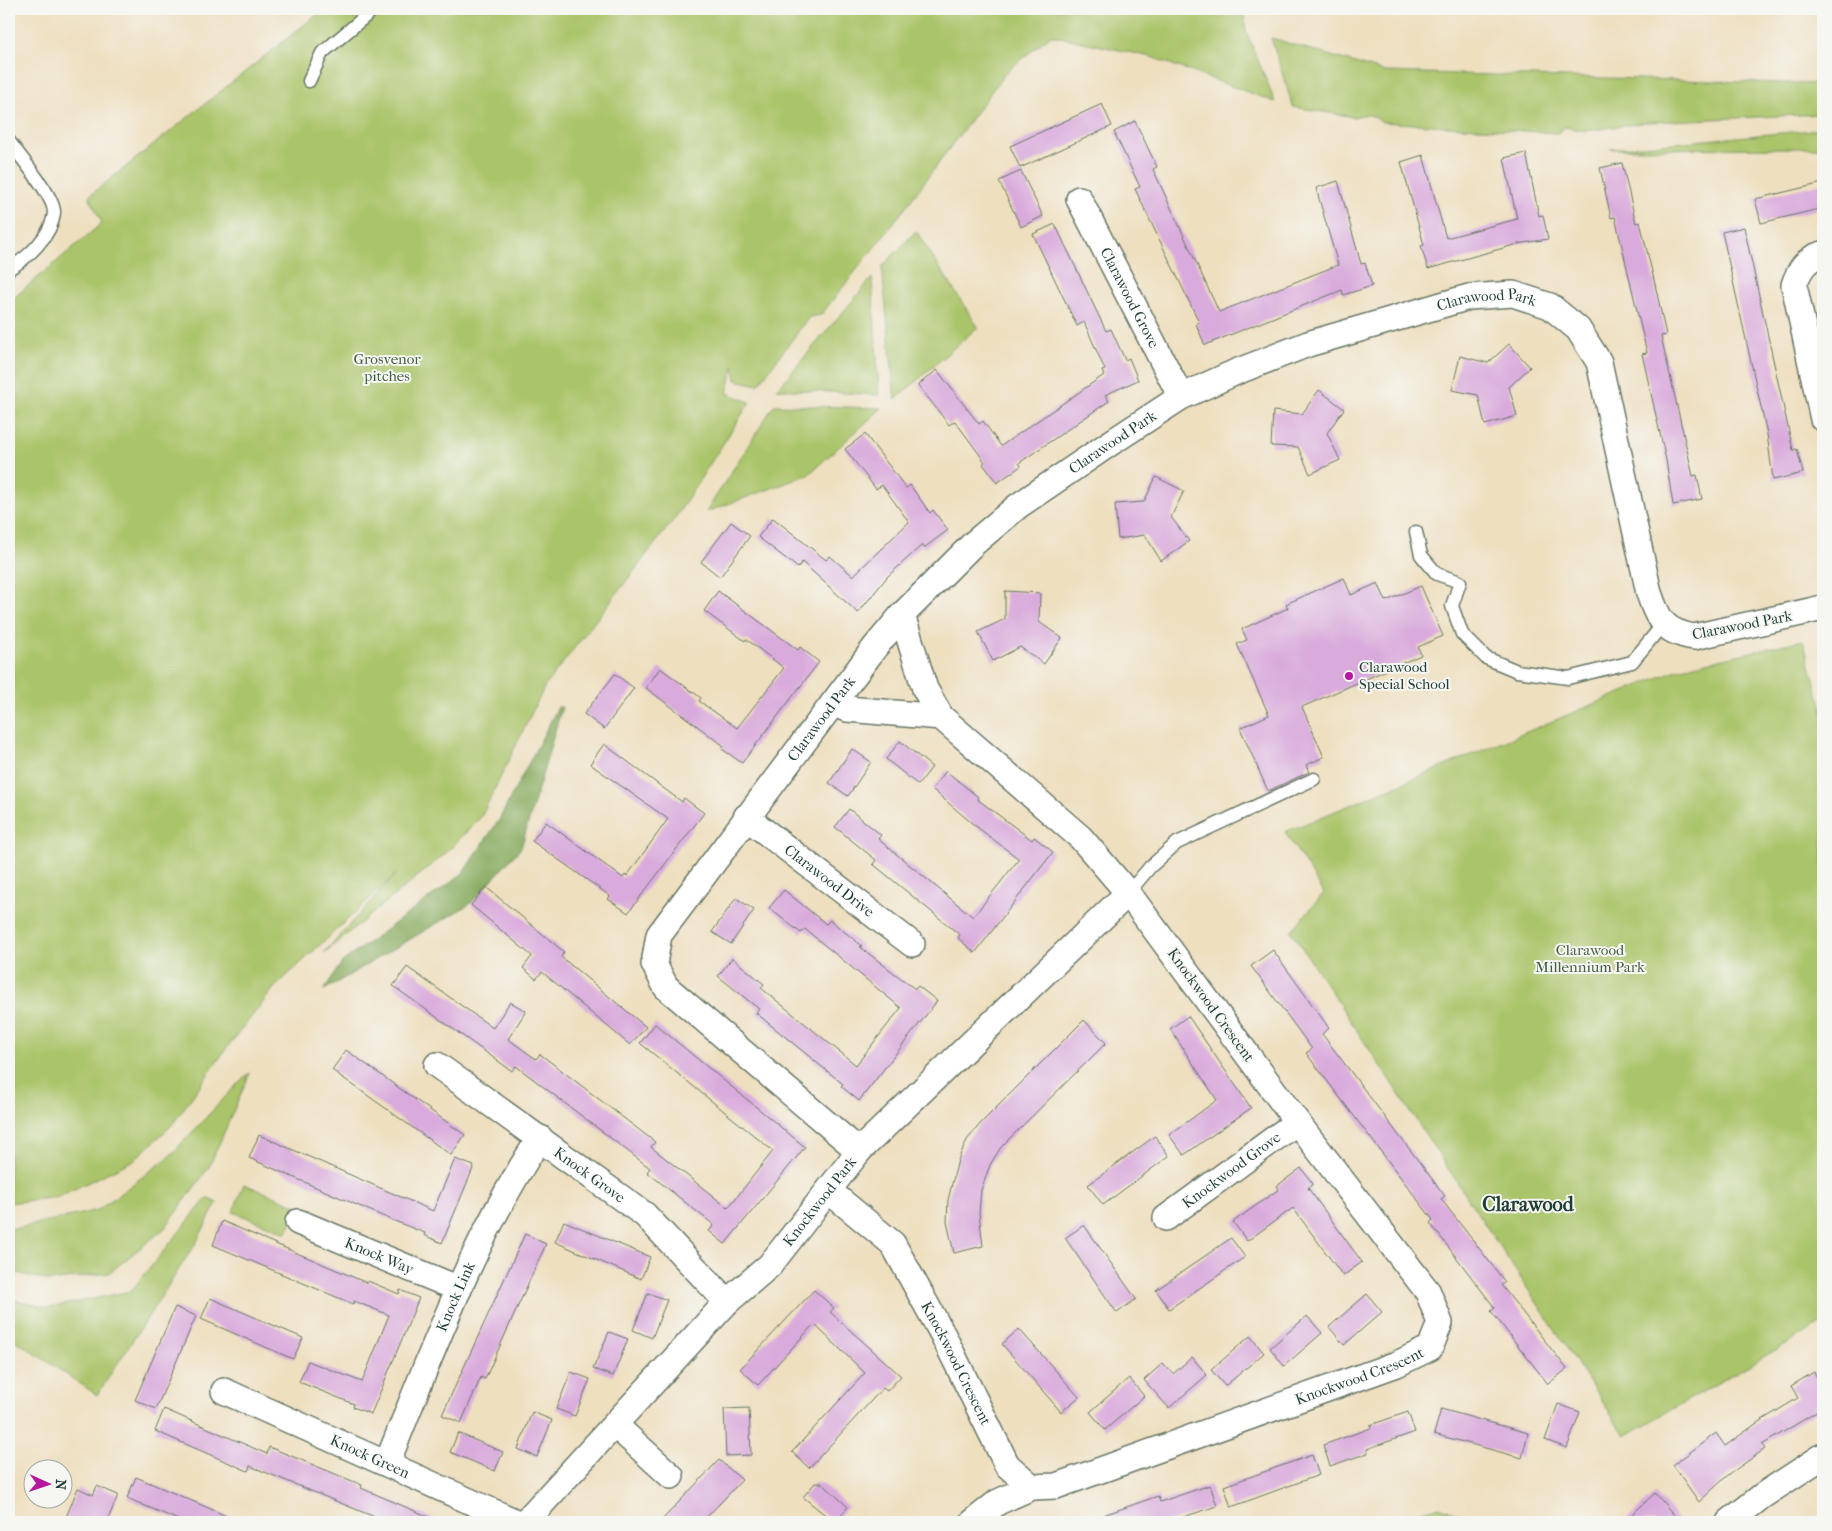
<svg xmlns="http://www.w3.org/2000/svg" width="1832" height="1531" viewBox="0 0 1832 1531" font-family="'IM FELL French Canon',serif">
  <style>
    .green { fill: #aac469; stroke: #64804e }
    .forest { fill: #87aa5d; stroke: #537448 }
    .building { fill: #d9abdc }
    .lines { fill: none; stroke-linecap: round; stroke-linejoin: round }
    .lane-casing { stroke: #677665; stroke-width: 15 }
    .street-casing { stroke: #677665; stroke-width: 28 }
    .lane { stroke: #fff; stroke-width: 12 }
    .street { stroke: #fff; stroke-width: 25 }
    .poi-dot { fill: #b5179e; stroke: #f6f6f2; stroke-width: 2 }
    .labels { text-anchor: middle; stroke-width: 4; stroke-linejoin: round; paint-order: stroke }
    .street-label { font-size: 15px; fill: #1f3d34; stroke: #f6f6f2 }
    .park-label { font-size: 15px; fill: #425f41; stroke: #f6f6f2 }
    .poi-label { font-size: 15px; fill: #1f3d34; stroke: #f6f6f2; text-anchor: start }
    .district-label { font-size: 20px; font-weight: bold; fill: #1f3d34; stroke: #f6f6f2 }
  </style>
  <rect width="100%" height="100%" fill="#f6f6f2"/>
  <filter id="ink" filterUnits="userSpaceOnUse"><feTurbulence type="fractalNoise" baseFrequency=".02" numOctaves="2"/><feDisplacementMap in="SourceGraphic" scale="10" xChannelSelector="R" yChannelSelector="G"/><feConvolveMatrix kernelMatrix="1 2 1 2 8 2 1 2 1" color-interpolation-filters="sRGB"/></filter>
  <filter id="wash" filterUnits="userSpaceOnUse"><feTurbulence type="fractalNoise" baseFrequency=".0096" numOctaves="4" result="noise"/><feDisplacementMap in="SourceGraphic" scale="20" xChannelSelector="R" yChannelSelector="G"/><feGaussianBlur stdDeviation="1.12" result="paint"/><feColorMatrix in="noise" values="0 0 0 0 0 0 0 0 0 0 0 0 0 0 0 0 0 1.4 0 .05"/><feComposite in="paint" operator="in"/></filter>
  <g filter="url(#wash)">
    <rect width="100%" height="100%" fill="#eedfbf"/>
    <g class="green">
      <path d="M324 9H1191L1209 16 1193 9H1243L1246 31 1275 102 1151 57 1051 35 1006 72 906 207 821 315 809 317 758 385 736 380 734 366 727 393 750 402 675 518 545 686 481 817 444 855 324 953 396 874 275 987 226 1049 172 1125 134 1160 58 1197 9 1203V302L102 223 89 196Z"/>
      <path d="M1271 38 1385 72 1823 84V114L1648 122 1586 131 1565 127 1557 133 1382 122C1373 114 1365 113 1354 117L1293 107Z"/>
      <path d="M1823 129V148L1610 149Z"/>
      <path d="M916 231 978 327 895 400 882 267Z"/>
      <path d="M872 278 879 395 777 389Z"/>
      <path d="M774 405 882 408 808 475 706 512Z"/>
      <path d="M1803 640 1823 712V1323L1625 1436 1291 931 1324 893 1285 832 1681 668Z"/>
      <path d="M250 1073 209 1167 165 1228 109 1273 50 1281 9 1271V1228H19L98 1210 169 1157 243 1078Z"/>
      <path d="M244 1184 298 1206 287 1233 233 1212Z"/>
      <path d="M207 1198 217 1203 196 1243 97 1395 9 1336V1298L48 1308 131 1291Z"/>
      <path d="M1440 1506 1477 1522H1384Z"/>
    </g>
    <path class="forest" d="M558 707H562L521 848 470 904 324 990 342 962 462 874 499 820Z"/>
    <g id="blocks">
      <g class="building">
        <path d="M1102 104 1112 126 1020 168 1010 146Z"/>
        <path d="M1135 121 1157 167 1153 169 1219 312 1338 265 1316 188 1338 181 1361 264 1365 263 1372 286 1343 295 1342 290 1205 345 1196 324 1199 322 1135 189 1140 187 1114 132Z"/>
        <path d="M1526 153 1539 216 1543 215 1548 239 1518 244 1428 269 1421 246 1424 245 1401 162 1423 155 1446 238 1517 219 1504 158Z"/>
        <path d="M1622 163 1636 223 1640 222 1655 284 1666 335 1661 336 1693 476 1697 475 1702 499 1673 505 1666 460 1642 354 1647 353 1615 217 1611 218 1600 168Z"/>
        <path d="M1021 171 1043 216 1021 227 999 181Z"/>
        <path d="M1823 183V208L1761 223 1755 199Z"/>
        <path d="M1055 224 1106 331 1111 329 1125 360 1129 358 1138 380 1105 395 1109 401 1019 463 1021 466 997 483 983 464 985 462 955 421 949 425 918 385 937 370 979 424 983 421 1001 446 1104 375 1102 371 1105 370 1084 322 1077 326 1033 234Z"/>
        <path d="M1744 227 1793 450 1797 449 1803 473 1773 480 1767 434 1722 232Z"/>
        <path d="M1509 344 1530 367 1509 387 1517 416 1485 425 1478 395 1452 390 1460 356 1488 363Z"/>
        <path d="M1319 390 1344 409 1327 433 1340 460 1310 474 1298 447 1271 446 1273 411 1302 414Z"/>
        <path d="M865 434 906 488 910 485 930 513 933 510 948 530 924 548 922 545 887 577 858 613 802 562 798 568 758 537 773 518 826 560 830 556 853 576 909 522 882 485 876 489 845 449Z"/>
        <path d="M1156 477 1184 491 1171 517 1189 541 1161 561 1145 535 1118 539 1115 504 1144 502Z"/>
        <path d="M731 522 750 536 720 577 701 562Z"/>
        <path d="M1344 578 1351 595 1378 583 1386 601 1421 586 1443 636 1418 647 1421 655 1302 707 1324 757 1306 765 1309 772 1268 791 1240 728 1269 715 1237 644 1247 640 1242 629 1288 608 1286 604Z"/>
        <path d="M718 591 798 650 800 647 819 662 742 763 722 749 724 746 646 688 660 668 701 698 699 701 737 728 784 668 746 639 745 641 704 611Z"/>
        <path d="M1005 591 1040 593 1039 622 1062 638 1044 664 1020 647 993 661 978 632 1005 619Z"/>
        <path d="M615 674 634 688 604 729 584 714Z"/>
        <path d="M900 741 932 767 918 785 886 759Z"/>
        <path d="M604 744 682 802 684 798 704 813 628 913 608 899 610 896 532 841 546 822 623 878 625 875 627 876 668 819 590 764Z"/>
        <path d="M852 749 871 762 848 796 829 783Z"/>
        <path d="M946 771 978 797 977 799 1032 840 1034 837 1053 852 975 953 958 938 960 935 873 864 876 860 835 827 849 809 881 835 878 839 973 917 1019 859 973 824 932 789Z"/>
        <path d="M486 887 564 952 561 957 646 1027 630 1045 542 972 536 979 523 968 532 956 471 905Z"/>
        <path d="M784 890 826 924 830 920 862 946 860 947 915 989 918 986 937 1001 859 1101 841 1086 843 1084 756 1013 759 1009 718 976 732 958 764 984 761 988 856 1065 901 1008 805 929 801 933 769 908Z"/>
        <path d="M736 898 754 910 731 944 712 932Z"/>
        <path d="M1273 950 1329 1028 1322 1034 1445 1196 1441 1199 1505 1282 1501 1285 1567 1369 1548 1384 1491 1311 1495 1308 1430 1223 1433 1220 1306 1053 1312 1049 1251 966Z"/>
        <path d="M407 967 493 1028 510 1002 526 1011 508 1039 536 1059 540 1054 655 1142 651 1147 728 1208 773 1151 640 1043 655 1024 805 1147 725 1244 709 1231 714 1225 647 1172 650 1168 516 1066 512 1071 393 986Z"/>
        <path d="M1188 1016 1251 1108 1184 1155 1169 1135 1217 1100 1170 1029Z"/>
        <path d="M1084 1020 1106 1043 1001 1147 990 1165 981 1190 979 1213 983 1246 954 1253 947 1222 948 1200 958 1160 967 1140 981 1123Z"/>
        <path d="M346 1050 465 1135 451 1155 332 1070Z"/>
        <path d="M259 1135 433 1211 455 1159 474 1166 442 1243 424 1235 425 1233 387 1218 249 1158Z"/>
        <path d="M1155 1136 1169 1156 1103 1205 1088 1185Z"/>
        <path d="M1301 1168 1313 1184 1308 1188 1362 1262 1343 1276 1293 1208 1247 1241 1233 1222 1279 1189 1277 1186Z"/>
        <path d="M222 1221 367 1283 368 1281 399 1294 400 1290 419 1298 371 1414 353 1407 354 1404 299 1382 308 1361 362 1382 389 1315 354 1301 353 1304 213 1245Z"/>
        <path d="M564 1221 650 1257 641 1279 555 1242Z"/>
        <path d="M1084 1225 1136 1299 1117 1313 1065 1238Z"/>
        <path d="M525 1234 546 1244 485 1379 481 1377 461 1423 442 1415Z"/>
        <path d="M1231 1238 1245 1257 1169 1309 1156 1290Z"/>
        <path d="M814 1290 834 1308 830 1312 901 1376 887 1391 883 1388 809 1468 792 1452 865 1373 814 1324 758 1385 740 1369Z"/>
        <path d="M648 1293 667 1300 652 1338 633 1330Z"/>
        <path d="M1367 1294 1382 1312 1344 1345 1329 1327Z"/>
        <path d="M210 1298 303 1338 293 1359 201 1319Z"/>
        <path d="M175 1307 196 1316 156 1409 135 1400Z"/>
        <path d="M1307 1316 1322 1333 1284 1366 1270 1348Z"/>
        <path d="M1019 1329 1079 1397 1061 1412 1002 1344Z"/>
        <path d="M609 1332 628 1339 613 1376 593 1369Z"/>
        <path d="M1250 1336 1264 1353 1225 1386 1211 1370Z"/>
        <path d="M1192 1357 1207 1375 1169 1408 1144 1380 1163 1363 1173 1374Z"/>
        <path d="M571 1372 590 1379 575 1416 556 1409Z"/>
        <path d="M1814 1372 1823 1388V1408L1762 1445 1765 1449 1728 1475 1699 1502 1673 1465 1716 1433 1725 1446 1757 1423 1798 1398 1791 1386Z"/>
        <path d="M1129 1378 1144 1396 1105 1430 1090 1412Z"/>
        <path d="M1558 1404 1580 1412 1567 1448 1545 1440Z"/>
        <path d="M749 1408 751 1455 726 1456 724 1409Z"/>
        <path d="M164 1409 267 1454 269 1447 316 1466 362 1485 361 1488 441 1522H387L250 1466 248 1471 155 1431Z"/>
        <path d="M1441 1409 1528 1433 1522 1458 1434 1434Z"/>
        <path d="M532 1412 552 1420 537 1457 518 1449Z"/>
        <path d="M1408 1412 1415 1432 1367 1449 1368 1453 1330 1466 1323 1445 1371 1428 1370 1425Z"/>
        <path d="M458 1433 503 1452 495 1471 450 1452Z"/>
        <path d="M1312 1455 1319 1475 1231 1507 1224 1486Z"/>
        <path d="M719 1460 742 1480 702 1522H660Z"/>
        <path d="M136 1477 197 1503 240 1522H183L127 1498Z"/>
        <path d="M815 1483H822L848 1507 834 1522 803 1497Z"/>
        <path d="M1210 1485 1217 1506 1168 1522H1092V1519L1158 1496 1160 1502Z"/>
        <path d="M97 1486 118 1495 107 1522H64L78 1488 93 1495Z"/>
        <path d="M1655 1493 1680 1522H1624Z"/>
      </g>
    </g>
  </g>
  <g filter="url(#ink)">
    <use href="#blocks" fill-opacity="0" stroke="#677665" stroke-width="1"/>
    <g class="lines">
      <g class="lane-casing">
        <g id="lane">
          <path d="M309 81 322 53 374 9"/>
          <path d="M9 141C19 156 55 196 54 213 52 236 27 258 9 269"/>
          <path d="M1416 532 1421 555 1437 574 1460 582 1452 606 1462 634 1486 658 1517 671 1568 678 1632 662 1664 623"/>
          <path d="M1128 893 1150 867 1177 843 1314 779"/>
        </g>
      </g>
      <g class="street-casing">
        <g id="street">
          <path id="s1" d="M1079 199 1181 397"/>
          <path d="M1823 254C1806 258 1799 270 1794 285L1823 419"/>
          <path d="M833 704 847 709 941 717"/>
          <path id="s2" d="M746 817 912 944"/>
          <path id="s3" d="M437 1065 645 1215 727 1302"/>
          <path id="s4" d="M859 1151 666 987 654 964 659 935 876 646 902 615 973 544 1018 506 1109 444 1181 397 1236 372 1308 344 1469 297 1513 294 1550 306 1578 329 1599 362 1649 593C1658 620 1664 632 1694 637L1823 608"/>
          <path id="s5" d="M829 1191 893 1244 943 1335 1007 1465 1032 1487 1056 1486 1397 1364 1430 1348 1440 1323 1428 1292 1297 1122 1128 893 1081 838 941 717 925 689 902 615"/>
          <path id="s6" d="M1166 1218 1297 1122"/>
          <path id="s7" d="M298 1222 459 1289"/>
          <path id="s8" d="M224 1391 516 1522"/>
          <path d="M615 1425 671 1476"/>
          <path id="s9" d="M387 1463C432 1353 473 1238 540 1138"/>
          <path id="s10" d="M525 1522 727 1302 770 1265 859 1151 1128 893"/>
          <path d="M973 1522 998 1502 1032 1487"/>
          <path d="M1729 1522 1762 1496 1823 1456"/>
        </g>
      </g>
      <use href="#lane" class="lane"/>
      <use href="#street" class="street"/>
    </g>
  </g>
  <circle class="poi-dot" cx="1349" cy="676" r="5"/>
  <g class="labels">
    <g class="street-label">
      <text dy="5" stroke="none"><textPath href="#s1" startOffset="111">Clarawood Grove</textPath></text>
      <text dy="5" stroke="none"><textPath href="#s4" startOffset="1389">Clarawood Park</textPath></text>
      <text dy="5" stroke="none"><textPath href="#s4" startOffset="984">Clarawood Park</textPath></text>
      <text transform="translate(1742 625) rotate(-11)" y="5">Clarawood Park</text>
      <text dy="5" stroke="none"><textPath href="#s4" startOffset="579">Clarawood Park</textPath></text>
      <text dy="5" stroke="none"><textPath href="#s2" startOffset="105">Clarawood Drive</textPath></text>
      <text transform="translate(1211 1005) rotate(54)" y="5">Knockwood Crescent</text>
      <text dy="5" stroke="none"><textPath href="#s6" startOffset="81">Knockwood Grove</textPath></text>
      <text dy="5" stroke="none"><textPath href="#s3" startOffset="188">Knock Grove</textPath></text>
      <text dy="5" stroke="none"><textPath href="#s10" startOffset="436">Knockwood Park</textPath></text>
      <text dy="5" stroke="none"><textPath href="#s7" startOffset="88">Knock Way</textPath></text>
      <text dy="5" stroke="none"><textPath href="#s9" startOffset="180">Knock Link</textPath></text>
      <text dy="5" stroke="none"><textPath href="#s5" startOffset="218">Knockwood Crescent</textPath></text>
      <text dy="5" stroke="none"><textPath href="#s5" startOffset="712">Knockwood Crescent</textPath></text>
      <text dy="5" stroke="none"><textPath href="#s8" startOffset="160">Knock Green</textPath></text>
    </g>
    <g class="park-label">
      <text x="387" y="364">Grosvenor<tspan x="387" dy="17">pitches</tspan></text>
      <text x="1590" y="955">Clarawood<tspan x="1590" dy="17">Millennium Park</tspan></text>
    </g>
    <g class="poi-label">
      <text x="1359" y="672">Clarawood<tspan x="1359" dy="17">Special School</tspan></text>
    </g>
    <g class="district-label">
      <text x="1528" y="1211">Clarawood</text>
    </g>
  </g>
  <rect width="1832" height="1531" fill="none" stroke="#f6f6f2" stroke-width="30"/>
  <g transform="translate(48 1484) rotate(93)"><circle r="24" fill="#f6f6f2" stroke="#a0aca6"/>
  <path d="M0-4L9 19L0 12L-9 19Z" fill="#b5179e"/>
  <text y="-8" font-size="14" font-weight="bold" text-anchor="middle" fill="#1f3d34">N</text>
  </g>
</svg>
